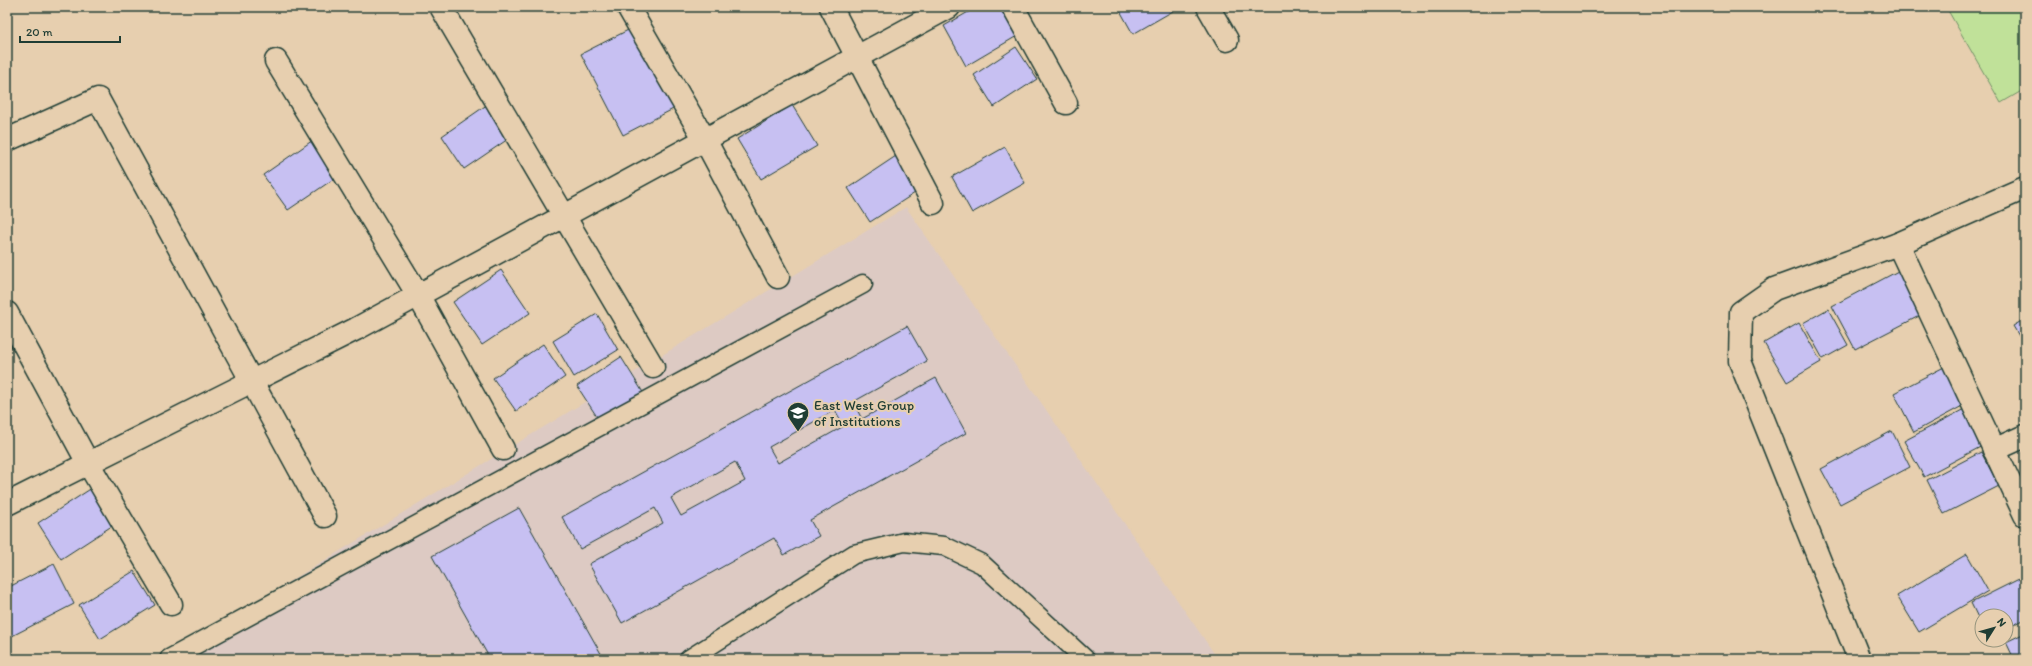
<svg xmlns="http://www.w3.org/2000/svg" width="2032" height="666" viewBox="0 0 2032 666" font-family="Itim,sans-serif">
  <style>
    .built { fill: #ddcac3 }
    .green { fill: #c0e199; stroke: #708f66 }
    .building { fill: #c7c0f2; stroke: #1f3d34; fill-rule: evenodd }
    .lines { fill: none; stroke-linecap: round; stroke-linejoin: round }
    .lane-casing { stroke: #1f3d34; stroke-width: 21 }
    .street-casing { stroke: #1f3d34; stroke-width: 25 }
    .lane { stroke: #e7cfaf; stroke-width: 18 }
    .street { stroke: #e7cfaf; stroke-width: 22 }
    .labels { text-anchor: middle; stroke-width: 4; stroke-linejoin: round; paint-order: stroke }
    .poi-label { font-size: 14px; fill: #1f3d34; stroke: #e7cfaf; text-anchor: start }
  </style>
  <rect width="100%" height="100%" fill="#e7cfaf"/>
  <filter id="ink" filterUnits="userSpaceOnUse"><feTurbulence type="fractalNoise" baseFrequency=".025" numOctaves="2"/><feDisplacementMap in="SourceGraphic" scale="8" xChannelSelector="R" yChannelSelector="G"/><feConvolveMatrix kernelMatrix="1 2 1 2 8 2 1 2 1" color-interpolation-filters="sRGB"/></filter>
  <g filter="url(#ink)">
    <path class="built" d="M906 207 1218 659H162Z"/>
    <path class="green" d="M1946 7H2025V89L2001 103Z"/>
    <g class="building">
      <path d="M977 7H1001L1017 36 966 66 944 26Z"/>
      <path d="M1118 7H1180L1133 34Z"/>
      <path d="M636 26 677 107 623 135 581 54Z"/>
      <path d="M1016 47 1037 79 994 107 974 75Z"/>
      <path d="M491 102 514 135 464 169 442 136Z"/>
      <path d="M792 105 817 146 761 179 737 139Z"/>
      <path d="M316 138 341 174 288 210 263 175Z"/>
      <path d="M1005 147 1025 183 972 213 952 177Z"/>
      <path d="M896 156 918 191 870 222 848 188Z"/>
      <path d="M501 270 530 313 482 345 453 302Z"/>
      <path d="M1900 270 1923 314 1855 349 1832 306Z"/>
      <path d="M1828 309 1848 345 1823 359 1803 323Z"/>
      <path d="M597 314 618 350 574 377 553 341Z"/>
      <path d="M2025 319V346L2013 326Z"/>
      <path d="M1799 323 1821 362 1787 382 1764 343Z"/>
      <path d="M907 326 927 361 853 402 862 419 936 378 966 433 810 520 819 536 784 555 774 538 622 623 589 564 663 523 655 508 580 549 562 517ZM835 410 844 426 778 463 769 447ZM735 462 745 481 681 516 671 498Z"/>
      <path d="M543 344 565 377 516 411 493 378Z"/>
      <path d="M621 357 644 394 601 423 577 386Z"/>
      <path d="M1946 366 1966 404 1914 432 1894 393Z"/>
      <path d="M1966 408 1986 444 1924 477 1904 441Z"/>
      <path d="M1892 431 1910 467 1840 504 1821 469Z"/>
      <path d="M1981 452 1999 486 1944 514 1927 480Z"/>
      <path d="M95 486 118 522 61 559 38 523Z"/>
      <path d="M519 508 604 659H490L432 556Z"/>
      <path d="M1967 554 1988 591 1919 632 1897 596Z"/>
      <path d="M54 564 74 604 12 636 7 625V588Z"/>
      <path d="M134 571 155 605 100 639 79 605Z"/>
      <path d="M2025 576V619L2006 629V616H1982V626L1971 603Z"/>
      <path d="M2025 633V659H2014L2006 642Z"/>
    </g>
    <g class="lines">
      <g class="lane-casing">
        <g id="lane">
          <path d="M169 659 863 284"/>
          <path d="M689 659 854 554 904 542 944 546 982 564 1085 659"/>
        </g>
      </g>
      <g class="street-casing">
        <g id="street">
          <path d="M441 7 653 367"/>
          <path d="M628 7 705 140 778 277"/>
          <path d="M831 7 933 203"/>
          <path d="M1013 7 1066 103"/>
          <path d="M1208 7 1227 40"/>
          <path d="M276 61 418 295 503 449"/>
          <path d="M7 140 98 99 325 516"/>
          <path d="M1898 244 2025 515"/>
          <path d="M7 313 88 463 171 604"/>
          <path d="M1994 450 2025 436"/>
          <path d="M7 504 356 329 949 7"/>
          <path d="M1859 659 1740 361 1741 312 1774 289 1898 244 2025 188"/>
        </g>
      </g>
      <use href="#lane" class="lane"/>
      <use href="#street" class="street"/>
    </g>
  </g>
  <defs>
    <g id="university-pin" transform="scale(1.15)"><path d="M0 17L-7.5 6A9.5 9.5 0 1 1 7.5 6Z" fill="#1f3d34" stroke="#e7cfaf"/><path d="M0-5L7-2L0 1L-7-2ZM-4 1L0 2.5L4 1V4Q0 6-4 4Z" fill="#fff"/></g>
  </defs>
  <g fill-rule="evenodd">
    <use href="#university-pin" x="798" y="413"/>
  </g>
  <g class="labels">
    <g class="poi-label">
      <text x="814" y="410">East West Group<tspan x="814" dy="16">of Institutions</tspan></text>
    </g>
  </g>
  <rect width="2032" height="666" fill="none" stroke="#e7cfaf" stroke-width="24"/>
  <rect x="12" y="12" width="2008" height="642" fill="none" stroke="#1f3d34" stroke-width="1.5" filter="url(#ink)"/>
  <g transform="translate(1994 628) rotate(53)"><circle r="19" fill="#e7cfaf" stroke="#97957e"/>
  <path d="M0-3L7 15L0 10L-7 15Z" fill="#1f3d34"/>
  <text y="-6" font-size="11" font-weight="bold" text-anchor="middle" fill="#1f3d34">N</text>
  </g>
  <path d="M20 36v6h100v-6" fill="none" stroke="#1f3d34" stroke-width="2"/>
  <text x="26" y="36" font-size="12" fill="#1f3d34" stroke="#e7cfaf" stroke-width="3" paint-order="stroke">20 m</text>
</svg>
